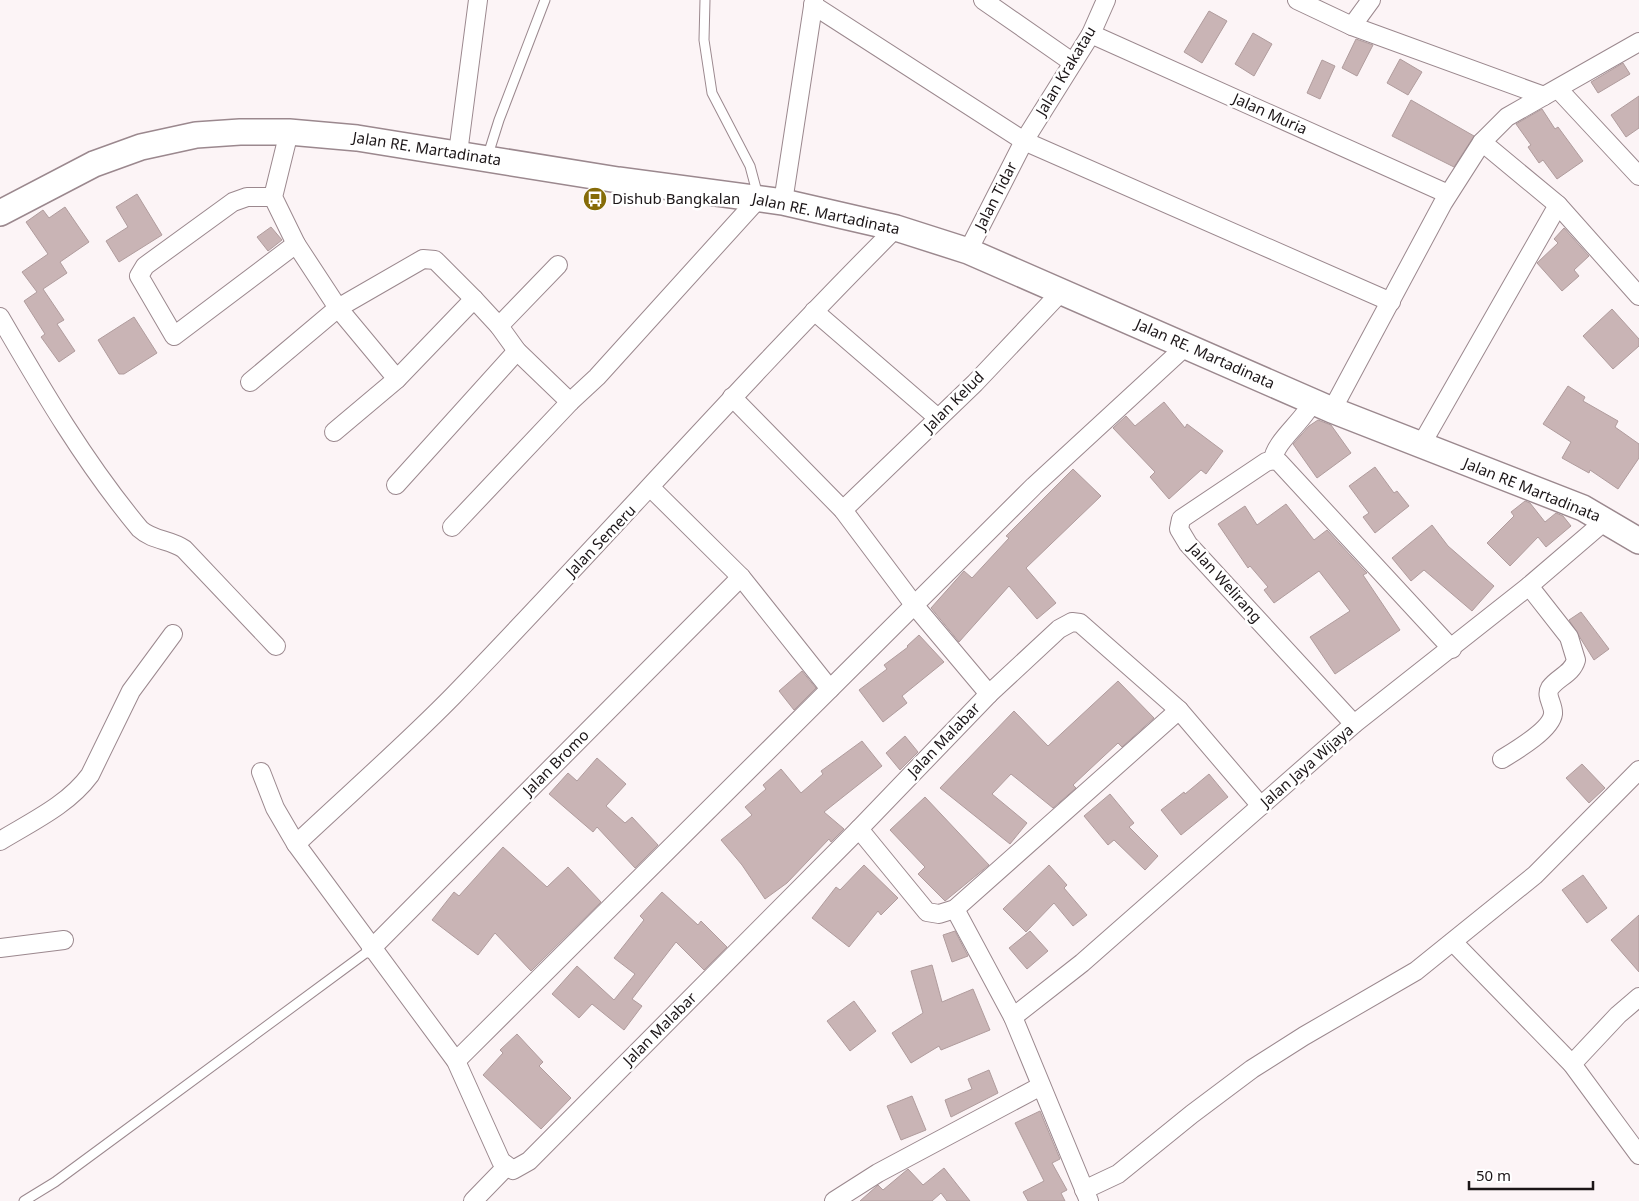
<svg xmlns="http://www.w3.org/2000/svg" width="1639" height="1201" viewBox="0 0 1639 1201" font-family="'Noto Sans',sans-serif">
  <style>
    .building { fill: #c9b4b5; stroke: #b09c9d }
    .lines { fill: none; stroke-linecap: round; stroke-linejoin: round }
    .lane-casing { stroke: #9b888e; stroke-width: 11 }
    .street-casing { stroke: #9b888e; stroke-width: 20 }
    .secondary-casing { stroke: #9b888e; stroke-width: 28 }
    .lane { stroke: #fff; stroke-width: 9 }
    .street { stroke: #fff; stroke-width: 18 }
    .secondary { stroke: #fff; stroke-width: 25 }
    .labels { text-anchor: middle; stroke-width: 5; stroke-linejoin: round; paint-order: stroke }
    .street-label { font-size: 15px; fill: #1b1517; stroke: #fff }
    .poi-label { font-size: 15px; fill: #1b1517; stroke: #fff; text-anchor: start }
  </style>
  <rect width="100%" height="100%" fill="#fcf4f6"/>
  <g class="building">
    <path d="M1209 11 1227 21 1202 63 1184 52Z"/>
    <path d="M1253 33 1272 44 1254 76 1235 64Z"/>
    <path d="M1356 39 1373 45 1357 76 1342 68Z"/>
    <path d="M1400 59 1422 72 1408 95 1387 83Z"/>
    <path d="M1322 60 1335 66 1320 99 1307 93Z"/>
    <path d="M1623 63 1630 74 1598 93 1591 82Z"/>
    <path d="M1639 96V128L1626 137 1611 115Z"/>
    <path d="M1411 100 1474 136 1454 167 1392 136Z"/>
    <path d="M1542 109 1555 129 1558 127 1583 161 1557 179 1543 160 1539 163 1528 147 1531 145 1516 124Z"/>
    <path d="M137 194 162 235 119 262 106 241 128 227 116 207Z"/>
    <path d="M65 207 89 242 60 262 67 273 43 289 64 320 57 324 75 351 59 362 41 337 45 334 24 301 37 292 22 272 48 254 26 222 43 210 49 218Z"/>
    <path d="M271 227 282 240 268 251 257 237Z"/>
    <path d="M1564 228 1589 256 1574 270 1579 276 1562 291 1537 263 1558 243 1554 239Z"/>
    <path d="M1612 309 1639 339V346L1613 369 1583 336Z"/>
    <path d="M134 317 157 353 124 374H119L98 340Z"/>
    <path d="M1568 386 1585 397 1583 401 1618 421 1615 427 1639 444V458L1618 489 1590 470 1589 473 1562 458 1571 442 1543 424Z"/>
    <path d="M1164 402 1185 428 1187 424 1223 451 1206 474 1201 470 1169 499 1150 477 1155 472 1113 428 1126 416 1135 426Z"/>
    <path d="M1318 420 1331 425 1351 453 1317 478 1293 444 1309 426Z"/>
    <path d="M1375 467 1394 493 1397 491 1409 506 1375 533 1363 517 1369 513 1349 486Z"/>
    <path d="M1073 469 1101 496 1026 568 1056 603 1037 619 1009 586 959 642 931 608 964 571 972 578 1009 538 1006 536Z"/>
    <path d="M1525 501 1530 503 1545 522 1556 513 1563 516 1571 526 1546 547 1538 537 1510 566 1487 543 1514 516 1511 512Z"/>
    <path d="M1286 504 1314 540 1327 530 1364 570 1367 573 1363 575 1400 630 1335 674 1310 637 1350 611 1319 571 1274 603 1264 590 1268 587 1250 566 1248 568 1218 524 1245 506 1257 525Z"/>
    <path d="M1432 525 1448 546 1494 586 1472 611 1424 570 1411 581 1392 558Z"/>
    <path d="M1581 612 1609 649 1594 660 1569 620Z"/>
    <path d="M919 635 944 662 902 696 907 703 883 722 859 690 887 669 884 665 908 647 907 646Z"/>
    <path d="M802 671 816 688 794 710 779 691Z"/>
    <path d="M1118 681 1154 718 1122 747 1118 743 1073 785 1076 788 1053 808 1011 774 992 794 1027 823 1010 844 940 788 1014 711 1048 746Z"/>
    <path d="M905 736 918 752 900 770 886 753Z"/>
    <path d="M862 741 882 766 824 812 844 829 831 842 829 839 787 883 765 899 742 865 721 840 752 815 745 807 766 789 763 785 781 769 801 793 823 774 821 771Z"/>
    <path d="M597 758 626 784 606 806 625 823 632 817 658 845 635 868 597 827 593 832 549 794 568 773 577 781Z"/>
    <path d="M1582 764 1605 788 1589 803 1566 778Z"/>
    <path d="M1209 774 1228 797 1181 835 1161 810 1184 792 1185 794Z"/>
    <path d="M1110 794 1134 823 1129 827 1158 856 1145 870 1114 840 1108 845 1084 816Z"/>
    <path d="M925 797 989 865 945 901 918 874 925 867 890 830Z"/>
    <path d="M503 847 547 887 568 867 601 902 531 971 495 933 478 955 432 920 454 892 459 896Z"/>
    <path d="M864 865 898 898 881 915 878 911 849 947 812 918 836 887 840 890Z"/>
    <path d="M1049 865 1067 885 1064 888 1087 915 1073 926 1054 903 1026 932 1003 909Z"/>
    <path d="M1583 875 1607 908 1587 923 1562 890Z"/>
    <path d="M662 892 698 925 701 921 727 947 704 970 676 942 632 999 642 1006 624 1030 592 1004 579 1018 552 994 577 966 614 1000 635 974 614 958 644 920 640 916Z"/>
    <path d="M1639 915V972L1611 940Z"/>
    <path d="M955 931 968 956 952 962 943 935Z"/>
    <path d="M1030 931 1048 951 1027 969 1009 948Z"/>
    <path d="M932 965 942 1002 973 989 990 1030 941 1050 939 1046 911 1063 892 1033 923 1013 911 971Z"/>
    <path d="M854 1001 876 1031 850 1051 827 1021Z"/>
    <path d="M517 1034 543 1062 539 1066 571 1098 541 1129 483 1075 503 1053 500 1050Z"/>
    <path d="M989 1070 998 1093 951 1117 945 1100 972 1089 968 1079Z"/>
    <path d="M912 1096 926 1130 901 1140 887 1106Z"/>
    <path d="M1040 1111 1060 1159 1052 1163 1067 1190 1061 1193 1065 1201H1028L1023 1192 1044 1181 1015 1123Z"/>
    <path d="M944 1168 970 1201H947L941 1193 932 1201H860L878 1185 883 1190 908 1169 923 1185Z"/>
  </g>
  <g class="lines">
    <g class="lane-casing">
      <g id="lane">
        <path d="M705 0 704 40 712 93 750 166 758 196"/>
        <path d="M487 158 499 120 545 0"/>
        <path d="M24 1201 55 1182 371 949"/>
      </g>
    </g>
    <g class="street-casing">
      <g id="street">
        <path d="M983 0 1072 62"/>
        <path d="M1297 0 1352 26 1544 96"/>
        <path d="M813 5 1024 141 1391 302"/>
        <path d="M1352 26 1371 0"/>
        <path d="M1091 34 1448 194"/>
        <path d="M1558 89 1639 176"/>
        <path d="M289 132 273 197 296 244 338 308 397 379 474 299 499 326 517 351 570 402 597 377 759 198"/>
        <path d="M458 153 478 0"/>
        <path d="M273 197H247L233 202 145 266 139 276 174 336 296 244"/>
        <path d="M783 202 814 0"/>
        <path d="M1558 205 1639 296"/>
        <path d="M968 251 1024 141 1091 34 1106 0"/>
        <path d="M814 311 938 418"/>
        <path d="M0 317C43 391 85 463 140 529 153 541 170 539 184 549L276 646"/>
        <path d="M499 326 558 265"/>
        <path d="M250 382 338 308 423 259 435 260 474 299"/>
        <path d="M732 397 843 510 915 606 989 694 1059 629 1072 622 1080 623 1179 710 1261 806"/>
        <path d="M1332 410 1443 203 1482 142 1507 117 1639 42"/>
        <path d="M334 432 397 379"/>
        <path d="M1421 445 1558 205 1482 142"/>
        <path d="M1273 460 1266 462 1181 519 1179 529 1188 544 1354 724"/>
        <path d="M1273 460 1279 462 1452 649"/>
        <path d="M1273 460C1275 441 1304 421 1313 401"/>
        <path d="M396 485 517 351"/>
        <path d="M651 488 741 577 830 689"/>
        <path d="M843 510 975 383 1062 291"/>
        <path d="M452 527 570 402"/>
        <path d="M1502 759C1515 751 1551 730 1553 714 1554 705 1545 696 1550 688 1558 677 1572 674 1576 660L1569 637 1529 586"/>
        <path d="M261 772 275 808 296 844 456 1061 501 1161 513 1170 529 1161 859 829 989 694"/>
        <path d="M859 829 927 912 939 914 955 909 1179 710"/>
        <path d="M0 841C31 822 68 805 90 775L131 691 173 634"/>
        <path d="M296 844C348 795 403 747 453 696 602 542 744 380 896 228"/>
        <path d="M955 909 1013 1017 1089 1201"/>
        <path d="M1453 942 1572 1064 1639 1155"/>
        <path d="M0 948 64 940"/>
        <path d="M371 949 741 577"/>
        <path d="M1013 1017 1082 963 1354 724 1529 586 1606 520"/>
        <path d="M456 1061 1034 486 1186 346"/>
        <path d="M1572 1064 1618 1015 1639 997"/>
        <path d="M1084 1190 1118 1174 1192 1114 1252 1069 1304 1036 1416 971 1535 875 1639 770"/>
        <path d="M473 1201 506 1167"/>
        <path d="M834 1201 878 1173 1041 1086"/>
      </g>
    </g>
    <g class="secondary-casing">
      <path id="secondary" d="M0 213 94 164 141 147 196 135 240 132H289L357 138 618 180 783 202 896 228 968 251 1332 410 1583 508 1639 541"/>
    </g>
    <use href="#lane" class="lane"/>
    <use href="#street" class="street"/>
    <use href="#secondary" class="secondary"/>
  </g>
  <defs>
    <g id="bus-disc" transform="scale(1.25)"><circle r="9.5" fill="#866b08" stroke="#fff"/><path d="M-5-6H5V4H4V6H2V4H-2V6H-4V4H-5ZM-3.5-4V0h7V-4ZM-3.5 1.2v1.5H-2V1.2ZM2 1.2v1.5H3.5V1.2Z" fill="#fff"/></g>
  </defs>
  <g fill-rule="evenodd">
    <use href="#bus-disc" x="595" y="199"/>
  </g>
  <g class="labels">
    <g class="street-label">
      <text transform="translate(1066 71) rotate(-59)" y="5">Jalan Krakatau</text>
      <text transform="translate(1270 114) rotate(24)" y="5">Jalan Muria</text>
      <text transform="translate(427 149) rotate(9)" y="5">Jalan RE. Martadinata</text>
      <text transform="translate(996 196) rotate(-63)" y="5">Jalan Tidar</text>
      <text transform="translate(826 214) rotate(12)" y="5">Jalan RE. Martadinata</text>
      <text transform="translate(1205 354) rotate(24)" y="5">Jalan RE. Martadinata</text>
      <text transform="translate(954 402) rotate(-45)" y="5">Jalan Kelud</text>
      <text transform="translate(1532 490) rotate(22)" y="5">Jalan RE Martadinata</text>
      <text transform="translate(601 541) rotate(-46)" y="5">Jalan Semeru</text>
      <text transform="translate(1225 583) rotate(48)" y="5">Jalan Welirang</text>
      <text transform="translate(944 740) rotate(-46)" y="5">Jalan Malabar</text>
      <text transform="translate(556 763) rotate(-45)" y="5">Jalan Bromo</text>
      <text transform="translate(1307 766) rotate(-41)" y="5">Jalan Jaya Wijaya</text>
      <text transform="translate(660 1029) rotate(-45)" y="5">Jalan Malabar</text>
    </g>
    <g class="poi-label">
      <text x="612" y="204">Dishub Bangkalan</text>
    </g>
  </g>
  <path d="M1469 1181v8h124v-8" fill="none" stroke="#1b1517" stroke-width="2.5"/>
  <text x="1476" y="1181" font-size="15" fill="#1b1517" stroke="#ffffff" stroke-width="4" paint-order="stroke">50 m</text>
</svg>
